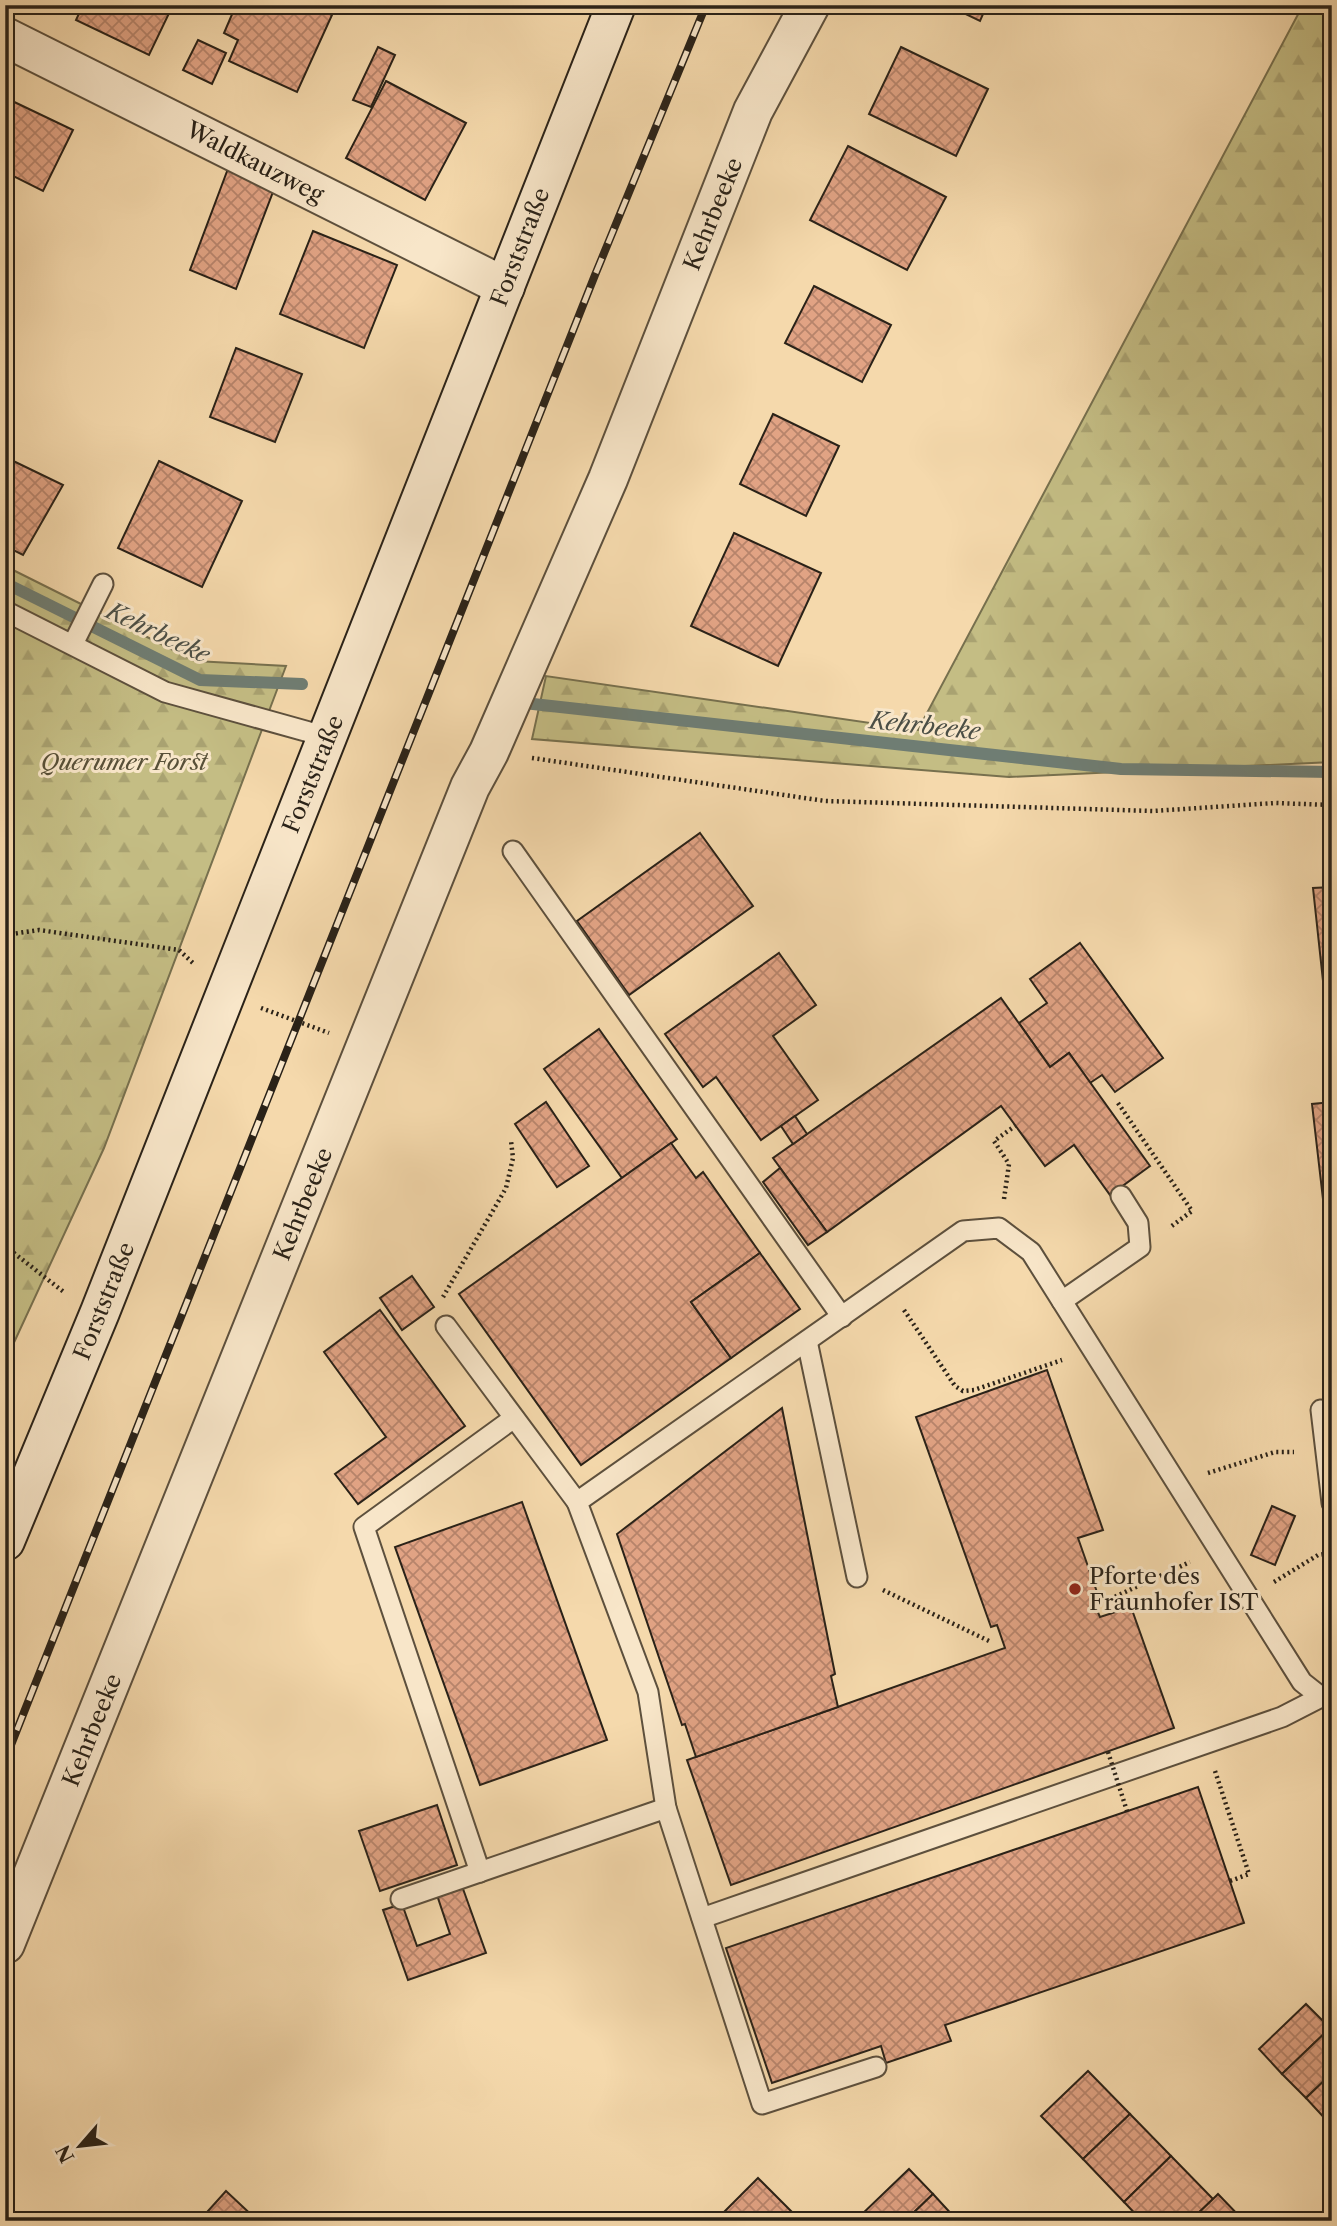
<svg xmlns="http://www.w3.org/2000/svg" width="1337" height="2226" viewBox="0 0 1337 2226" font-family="'Libre Caslon Text',serif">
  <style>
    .forest { fill: url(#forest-firs); stroke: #77704e; stroke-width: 2 }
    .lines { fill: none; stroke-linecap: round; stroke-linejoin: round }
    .stream { stroke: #6f7d73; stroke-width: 12 }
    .building { fill: url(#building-cross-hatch); stroke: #2a2218; stroke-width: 2 }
    .lane-casing { stroke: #5d503d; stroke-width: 23 }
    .street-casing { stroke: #5d503d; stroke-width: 42 }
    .secondary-casing { stroke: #2a2218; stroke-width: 42 }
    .path { stroke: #2a2218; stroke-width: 4.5; stroke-dasharray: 2 3.5; stroke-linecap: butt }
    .lane { stroke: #f8e6c9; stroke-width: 19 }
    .street { stroke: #f8e6c9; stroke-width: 38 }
    .secondary { stroke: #f8e6c9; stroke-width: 38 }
    .rail-casing { stroke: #2a2218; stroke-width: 8 }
    .rail { stroke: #f8e6c9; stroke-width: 5; stroke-dasharray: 16; stroke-linecap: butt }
    .path-bridge { stroke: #2a2218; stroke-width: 4.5; stroke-dasharray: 2 3.5; stroke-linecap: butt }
    .poi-dot { fill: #8f2418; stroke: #f8e6c9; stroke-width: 2.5 }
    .labels { text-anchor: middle; stroke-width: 6; stroke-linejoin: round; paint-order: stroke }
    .street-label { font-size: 23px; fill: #2a2218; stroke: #f8e6c9 }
    .park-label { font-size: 23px; font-style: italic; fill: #585038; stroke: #f8e6c9 }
    .poi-label { font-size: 23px; fill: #2a2218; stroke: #f8e6c9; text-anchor: start }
    .water-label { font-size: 24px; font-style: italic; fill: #4c4f46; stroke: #f8e6c9 }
  </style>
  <defs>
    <pattern id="forest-firs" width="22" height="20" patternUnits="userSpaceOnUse" patternTransform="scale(1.75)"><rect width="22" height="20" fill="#c4bd84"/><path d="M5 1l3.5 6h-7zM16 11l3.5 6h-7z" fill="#a9a271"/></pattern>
    <pattern id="building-cross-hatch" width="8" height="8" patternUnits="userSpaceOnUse" patternTransform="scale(1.75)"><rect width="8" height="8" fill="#e1a384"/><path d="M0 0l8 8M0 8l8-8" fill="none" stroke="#b7846b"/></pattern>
  </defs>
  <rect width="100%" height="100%" fill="#f5d9ac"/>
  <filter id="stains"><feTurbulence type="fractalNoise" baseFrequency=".00286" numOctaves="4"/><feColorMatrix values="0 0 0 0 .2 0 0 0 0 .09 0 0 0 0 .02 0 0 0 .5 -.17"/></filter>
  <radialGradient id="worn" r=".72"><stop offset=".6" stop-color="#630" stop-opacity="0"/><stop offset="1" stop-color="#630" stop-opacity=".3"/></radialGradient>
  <g class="forest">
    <path d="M1303 5H1332V762L1009 777 532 739 546 676 918 730Z"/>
    <path d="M5 566 195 661 286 666 104 1148 5 1362Z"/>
  </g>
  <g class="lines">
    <g class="stream">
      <path d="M5 583 200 680 302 684"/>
      <path d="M515 702 1121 769 1332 772"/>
    </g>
  </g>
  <g class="building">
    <path d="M83 5H173L149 55 76 20Z"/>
    <path d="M236 5H310L332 15 297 92 229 61 238 40 224 33Z"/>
    <path d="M947 5H987L980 21Z"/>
    <path d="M198 40 226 53 212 84 183 70Z"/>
    <path d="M378 47 395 55 371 107 353 100Z"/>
    <path d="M901 47 988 89 956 156 869 114Z"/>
    <path d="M386 81 466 123 425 200 346 158Z"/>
    <path d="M8 99 73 130 43 191 5 172V105Z"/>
    <path d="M848 146 946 197 907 270 810 220Z"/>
    <path d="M229 166 276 184 236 289 190 270Z"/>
    <path d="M313 231 397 265 364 348 280 314Z"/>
    <path d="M814 286 891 325 862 382 785 343Z"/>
    <path d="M236 348 302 374 275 442 210 417Z"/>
    <path d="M773 414 839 446 806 516 740 484Z"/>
    <path d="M5 457 63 485 23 555 5 546Z"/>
    <path d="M159 461 242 501 202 587 118 548Z"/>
    <path d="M734 533 821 573 778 666 691 626Z"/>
    <path d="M700 833 753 906 629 995 577 921Z"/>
    <path d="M1332 887V980L1323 981 1313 888Z"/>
    <path d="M1080 943 1163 1058 1115 1092 1102 1075 1090 1083 1069 1053 1050 1067 1019 1023 1047 1003 1030 979Z"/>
    <path d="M779 953 816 1005 773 1036 818 1100 761 1140 716 1077 703 1087 665 1034Z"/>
    <path d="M1001 998 1050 1067 1069 1053 1150 1166 1110 1195 1074 1145 1045 1166 1001 1106 827 1232 773 1158Z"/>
    <path d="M599 1029 677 1139 622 1178 544 1069Z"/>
    <path d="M546 1102 589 1166 557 1187 515 1124Z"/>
    <path d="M1332 1102V1277L1312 1104Z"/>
    <path d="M795 1116 807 1134 793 1144 781 1126Z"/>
    <path d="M671 1143 696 1178 703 1172 760 1253 691 1302 731 1358 581 1465 459 1294Z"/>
    <path d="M780 1168 827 1232 808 1245 763 1182Z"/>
    <path d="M760 1253 800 1309 731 1358 691 1302Z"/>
    <path d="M412 1276 434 1307 402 1330 380 1298Z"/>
    <path d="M380 1310 465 1426 358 1504 335 1474 386 1437 324 1352Z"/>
    <path d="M1047 1370 1103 1530 1078 1538 1097 1592 1091 1594 1095 1606 1100 1617 1131 1607 1174 1728 731 1885 687 1760 1005 1648 997 1625 991 1627 916 1417Z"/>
    <path d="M782 1408 835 1674 831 1676 838 1707 696 1757 685 1724 682 1725 617 1534Z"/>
    <path d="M522 1502 607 1740 480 1785 395 1547Z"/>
    <path d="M1272 1506 1295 1516 1275 1565 1251 1555Z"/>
    <path d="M1198 1787 1244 1923 945 2025 951 2041 886 2063 881 2046 772 2083 726 1948Z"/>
    <path d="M437 1805 457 1865 380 1891 359 1831Z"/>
    <path d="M462 1886 486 1953 408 1980 383 1910 402 1904 417 1946 450 1934 437 1895Z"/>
    <path d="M1306 2004 1330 2028 1282 2074 1259 2049Z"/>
    <path d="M1330 2028 1332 2073 1306 2098 1282 2074Z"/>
    <path d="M1088 2071 1130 2114 1083 2159 1041 2116Z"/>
    <path d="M1332 2073V2120L1329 2123 1306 2098Z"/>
    <path d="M1130 2114 1171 2156 1124 2202 1083 2159Z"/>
    <path d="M1171 2156 1213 2199 1190 2221H1142L1124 2202Z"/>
    <path d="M909 2169 933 2194 905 2221H864L860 2216Z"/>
    <path d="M758 2178 801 2221H715Z"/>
    <path d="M226 2191 258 2221H199Z"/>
    <path d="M933 2194 956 2219 954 2221H905Z"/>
    <path d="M1218 2194 1244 2221H1190L1213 2199Z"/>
  </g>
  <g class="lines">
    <g class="lane-casing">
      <g id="lane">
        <path d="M5 611 165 692 327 737"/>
        <path d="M73 644 103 584"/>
        <path d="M513 851 842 1317"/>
        <path d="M1062 1301 1140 1247 1138 1223 1121 1196"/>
        <path d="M446 1326 577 1502"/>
        <path d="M807 1341 857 1577"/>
        <path d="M1321 1410 1332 1503"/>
        <path d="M480 1872 364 1527 514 1418"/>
        <path d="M401 1899 666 1808"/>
        <path d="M702 1918 1282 1717 1321 1697"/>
        <path d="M876 2067 762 2104 666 1808 648 1692 577 1502 963 1231 999 1228 1031 1252 1302 1682 1321 1697 1332 1694"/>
      </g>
    </g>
    <g class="street-casing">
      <g id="street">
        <path d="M5 37 505 287"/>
        <path d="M5 1944 470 787 489 752 608 479 753 111 810 5"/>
      </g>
    </g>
    <g class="secondary-casing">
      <path id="secondary" d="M5 1541 100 1312 616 5"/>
    </g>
    <g class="path">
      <path d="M532 758 825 801 1153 811 1275 803 1332 805"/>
      <path d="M5 935 39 930 179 950 194 964"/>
      <path d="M261 1008 329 1033"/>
      <path d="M1118 1103 1192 1211 1169 1228"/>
      <path d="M1004 1199 1009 1164 994 1141 1015 1126"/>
      <path d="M5 1246 65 1293"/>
      <path d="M443 1297 506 1188 513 1158 511 1141"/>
      <path d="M904 1310 955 1386 963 1391 974 1390 1062 1360"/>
      <path d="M1208 1473 1275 1452H1294"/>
      <path d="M1274 1582 1318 1555 1332 1553"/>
      <path d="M883 1590 989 1641"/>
      <path d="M1095 1606 1190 1562"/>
      <path d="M1215 1771 1249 1874 1230 1881"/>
    </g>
    <use href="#lane" class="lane"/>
    <use href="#street" class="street"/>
    <use href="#secondary" class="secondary"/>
    <g class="rail-casing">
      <path id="rail" d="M5 1760 595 275 706 5"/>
    </g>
    <use href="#rail" class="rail"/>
    <path class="path-bridge" d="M1108 1752 1127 1811"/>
  </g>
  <circle class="poi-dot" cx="1075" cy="1589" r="7"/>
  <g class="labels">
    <g class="street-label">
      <text transform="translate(255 162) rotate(27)" y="8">Waldkauzweg</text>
      <text transform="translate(713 214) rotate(-68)" y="8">Kehrbeeke</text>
      <text transform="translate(520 247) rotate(-69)" y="8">Forststraße</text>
      <text transform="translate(313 774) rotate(-68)" y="8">Forststraße</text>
      <text transform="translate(303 1204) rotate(-68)" y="8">Kehrbeeke</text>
      <text transform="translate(104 1301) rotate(-68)" y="8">Forststraße</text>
      <text transform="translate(92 1730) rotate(-68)" y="8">Kehrbeeke</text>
    </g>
    <g class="park-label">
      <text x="124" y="770">Querumer Forst</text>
    </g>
    <g class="poi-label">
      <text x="1089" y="1584">Pforte des<tspan x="1089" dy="26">Fraunhofer IST</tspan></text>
    </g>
    <g class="water-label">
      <text transform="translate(158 633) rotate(25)" y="8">Kehrbeeke</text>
      <text transform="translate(925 726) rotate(6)" y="8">Kehrbeeke</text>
    </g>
  </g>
  <rect width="1337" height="2226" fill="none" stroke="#f5d9ac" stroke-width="28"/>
  <rect x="7" y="7" width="1323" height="2212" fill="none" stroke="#2a2218" stroke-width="3.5"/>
  <rect x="14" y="14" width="1309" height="2198" fill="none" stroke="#2a2218" stroke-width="2"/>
  <g transform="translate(80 2146) rotate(242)" stroke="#f8e6c9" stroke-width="5" paint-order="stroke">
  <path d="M0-5L12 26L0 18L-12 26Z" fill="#2a2218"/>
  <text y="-10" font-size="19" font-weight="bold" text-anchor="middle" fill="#2a2218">N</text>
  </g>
  <rect width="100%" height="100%" filter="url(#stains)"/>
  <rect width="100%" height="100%" fill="url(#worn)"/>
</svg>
